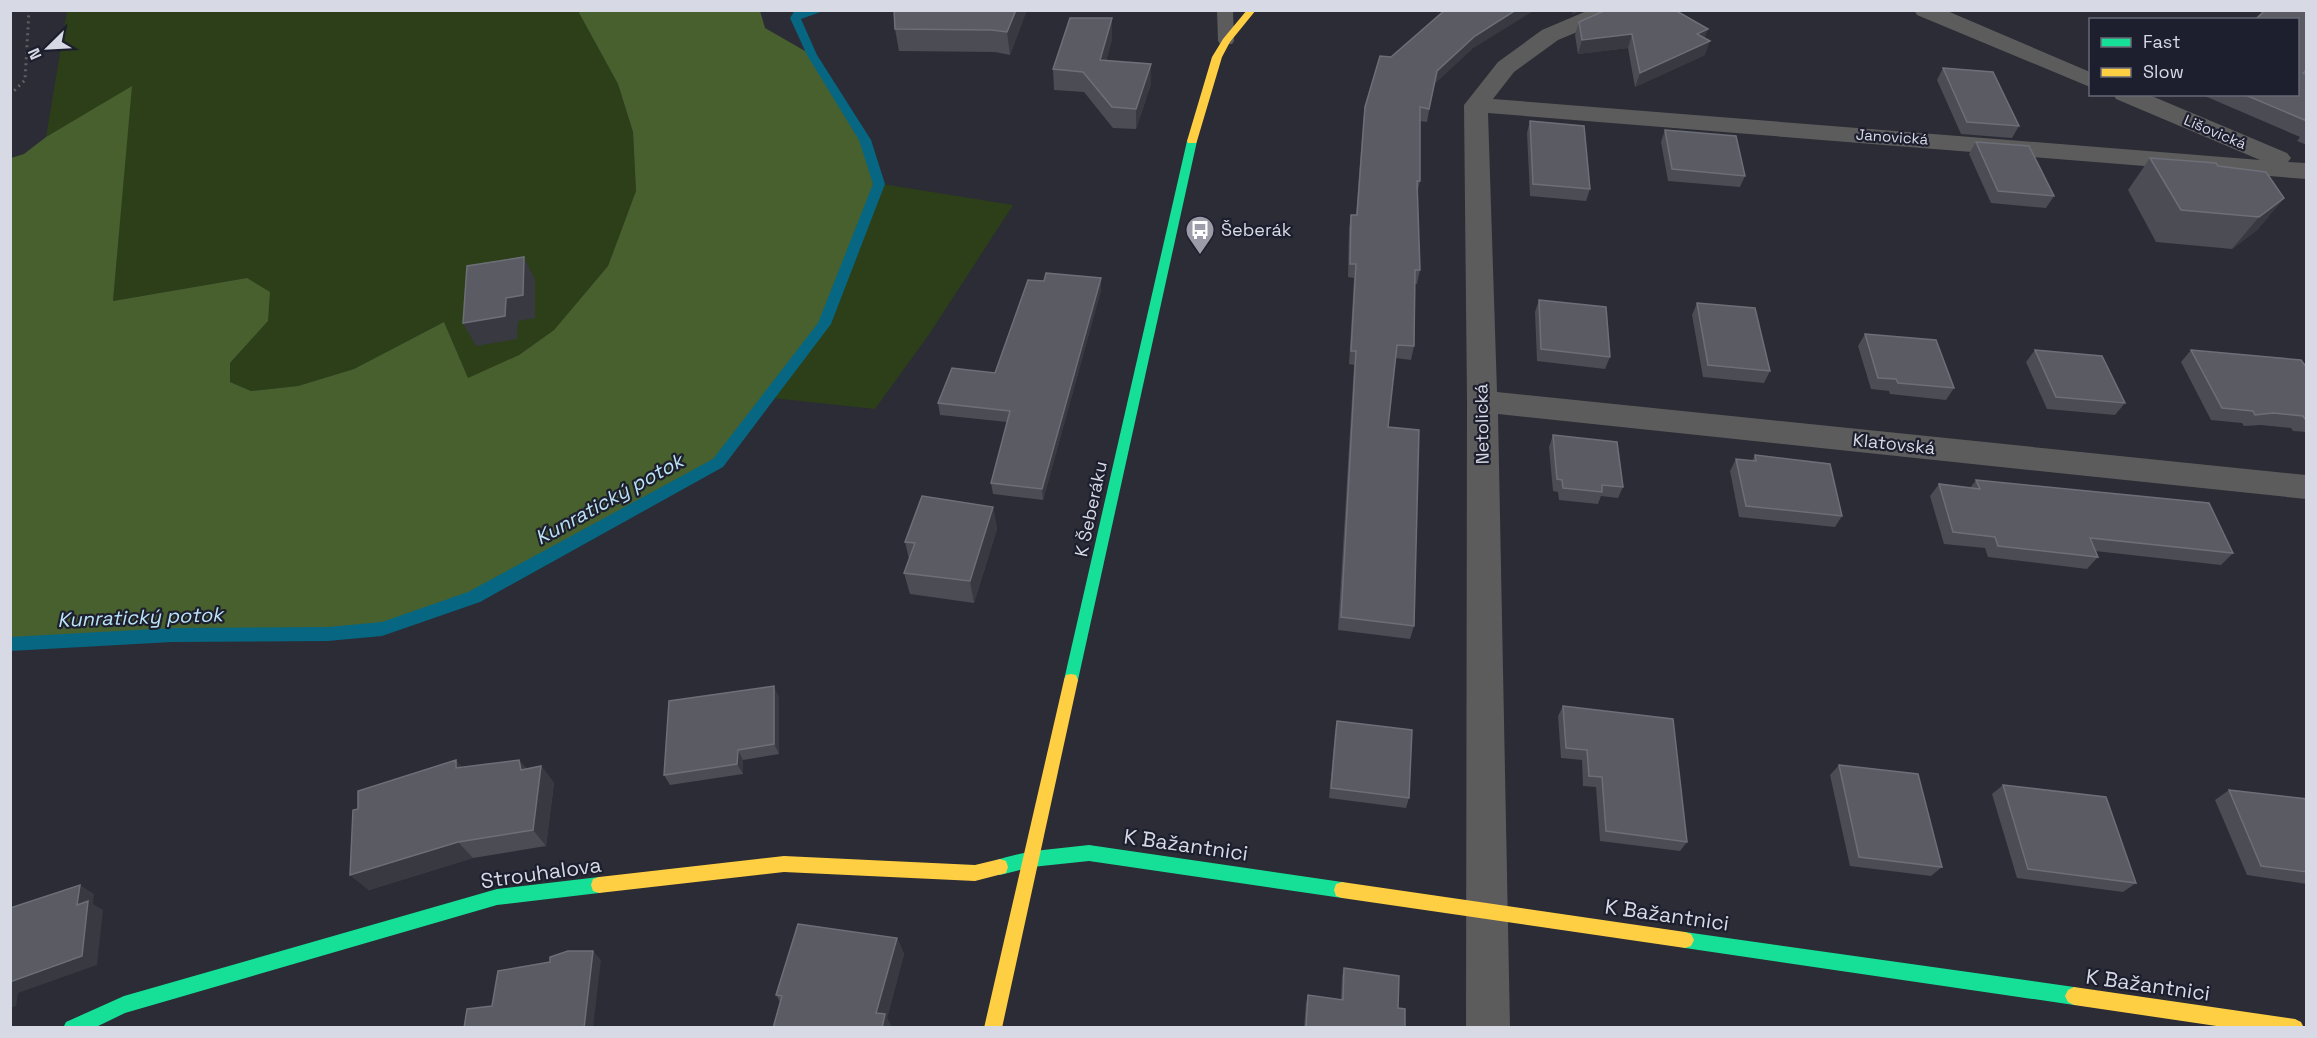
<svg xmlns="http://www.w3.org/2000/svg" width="2317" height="1038" viewBox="0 0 2317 1038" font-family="'Space Grotesk',sans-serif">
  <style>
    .green { fill: #2c3f18 }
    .forest { fill: #47602e }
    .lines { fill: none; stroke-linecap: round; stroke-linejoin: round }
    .stream { fill: #076782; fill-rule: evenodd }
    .path { stroke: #5f5e60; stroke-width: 3; stroke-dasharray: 2 4; stroke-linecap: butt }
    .lane { fill: #5d5c5c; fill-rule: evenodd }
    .street { fill: #5d5c5c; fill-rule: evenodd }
    .fast { fill: #16e098; fill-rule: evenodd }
    .slow { fill: #ffcf43; fill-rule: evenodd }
    .wall { fill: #4b4c54 }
    .shaded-wall { fill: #383941 }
    .building { fill: #5a5b63; stroke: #6d6f78; stroke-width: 1.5 }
    .labels { text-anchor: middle; stroke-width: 4.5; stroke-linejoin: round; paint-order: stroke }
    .far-street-label { font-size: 15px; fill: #d7d9e4; stroke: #1d1f2f }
    .poi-label { font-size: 18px; fill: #d7d9e4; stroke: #1d1f2f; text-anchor: start }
    .street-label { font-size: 18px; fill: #d7d9e4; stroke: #1d1f2f }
    .water-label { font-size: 20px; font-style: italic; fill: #bbe4f5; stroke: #1d1f2f }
    .near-street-label { font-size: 21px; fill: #d7d9e4; stroke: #1d1f2f }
  </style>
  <rect width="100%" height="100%" fill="#2b2c35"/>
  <g class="green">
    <path d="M67 11H578L618 84 633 132 636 191 608 266 554 330 519 355 468 379 444 322 354 369 298 386 251 391 230 382V363L268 321 247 278 113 301 131 87 46 137Z"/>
    <path d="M876 183 1013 205 930 333 875 409 763 397 825 323Z"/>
  </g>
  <path class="forest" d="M578 11H760L765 28 812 55 865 140 879 184 824 324 725 454 602 527 474 597 383 627 11 644V158L24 154 46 137 132 86 113 301 247 278 270 292 268 321 230 363V382L251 391 298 386 354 369 444 322 468 378 519 355 554 330 608 266 636 191 633 132 618 84Z"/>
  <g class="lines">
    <path class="stream" d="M795 10H826L801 19 817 55 871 140 885 184 831 324 723 467 480 602 382 636 328 641 172 642 10 651V637L172 628 328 627 382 622 468 592 713 459 818 323 873 184 859 140 807 55 790 18Z"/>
    <path class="path" d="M10 95 25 80 29 10"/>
    <path class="lane" d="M1217 10H1233L1234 41 1232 44H1220L1218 41Z"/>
    <g class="street">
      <path d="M1589 10H1621L1618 15 1558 40 1514 72 1493 99 2260 160 2116 99 2113 94H2147L2287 153 2291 158 2288 162 2306 163V179L1488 113 1497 392 2306 475V499L1498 414 1510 1028H1466L1467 401 1464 105 1498 62 1542 30Z"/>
      <path d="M1914 10H1945L2090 72V87L1917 15Z"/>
    </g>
    <g class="fast">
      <path d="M1192 138 1197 141 1078 680 1076 685 1071 686 1066 685 1064 680 1187 141Z"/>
      <path d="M1089 845 1342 882 1348 884 1350 890 1348 896 1342 898 1089 861 1032 867 1000 875 994 873 992 867 994 861C1024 850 1057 849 1089 845Z"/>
      <path d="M599 877 605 879 607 885 605 891 599 893 497 905 125 1013 94 1028H63L66 1022 124 996 497 889Z"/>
      <path d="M1685 932 2074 987 2080 990 2083 996 2080 1002 2074 1005 1685 948 1679 946 1676 940 1679 934Z"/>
    </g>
    <g class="slow">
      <path d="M1247 10H1256L1230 42 1222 57 1197 141 1196 143H1188L1187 141 1212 57 1223 39Z"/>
      <path d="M1071 674 1076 675 1078 680 1002 1028H984L1064 680 1066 675Z"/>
      <path d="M784 856 975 865 1000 859 1006 861 1008 867 1006 873 975 881 784 872 599 893 593 891 591 885 593 879 599 877Z"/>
      <path d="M1342 882 1685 932 1691 934 1694 940 1691 946 1685 948 1342 898 1336 896 1334 890 1336 884Z"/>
      <path d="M2074 987 2295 1019 2301 1022 2304 1028H2230L2074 1005 2068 1002 2065 996 2068 990Z"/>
    </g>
  </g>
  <g class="wall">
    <path d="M894 10H1026V12L1010 55 995 52 899 51 895 29Z"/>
    <path d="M2307 10V72L2305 74H2307V145L2297 141 2300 137 2200 94H2298Z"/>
    <path d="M1579 22 1708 29 1704 38 1705 55 1635 87 1628 48 1578 54 1575 35Z"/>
    <path d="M1112 39 1106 61 1151 64V84L1136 129 1113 128 1084 92 1054 90 1053 69Z"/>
    <path d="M1472 49 1434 84 1427 122 1420 121V181L1417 194 1420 270 1417 284H1415L1414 346 1411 360 1395 358 1388 427 1414 626 1410 639 1338 630 1354 365 1349 364 1354 278 1348 277 1349 228 1351 215H1356L1363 121 1365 107 1391 57Z"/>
    <path d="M1943 68 2019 126 2012 138 1961 134 1937 80Z"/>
    <path d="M1530 121 1590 189 1586 201 1530 196 1527 133Z"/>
    <path d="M1665 130 1745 176 1740 187 1668 181 1661 142Z"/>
    <path d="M1976 142 2054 196 2046 208 1991 203 1969 154Z"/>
    <path d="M2150 158 2218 166 2284 198 2257 230 2232 249 2156 242 2128 190Z"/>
    <path d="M1101 290 1043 500 993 494 991 483 1007 422 940 415 938 403 995 373Z"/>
    <path d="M1539 300 1610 357 1605 369 1537 361 1535 312Z"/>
    <path d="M1697 303 1770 371 1764 383 1703 377 1692 315Z"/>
    <path d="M1865 334 1954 388 1946 400 1890 394 1889 391 1871 389 1858 346Z"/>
    <path d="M2035 350 2125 403 2115 415 2047 409 2026 362Z"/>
    <path d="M2191 350 2307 368V432L2293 431 2291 428 2261 425 2244 426 2242 423 2211 420 2181 362Z"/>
    <path d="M1553 435 1623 487 1618 498 1601 496 1598 504 1559 500 1558 492 1553 491 1549 447Z"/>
    <path d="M1755 455 1842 516 1835 527 1739 517 1730 471 1736 459 1752 461Z"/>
    <path d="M1976 480 2233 553 2221 565 2095 551 2098 557 2087 569 1988 557 1985 548 1944 544 1930 496 1939 484 1970 488Z"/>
    <path d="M993 507 997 529 974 603 910 594 904 573 909 559 905 542Z"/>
    <path d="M779 697V754L743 760V774L670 785 664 775Z"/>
    <path d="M1563 706 1687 842 1680 851 1600 841 1596 787 1583 786 1582 760 1561 758 1558 716Z"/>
    <path d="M1337 721 1409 798 1406 808 1329 798 1335 731Z"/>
    <path d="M519 760 527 769 541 766 554 783 546 846 473 858 369 890 350 875 358 809 463 767Z"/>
    <path d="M1839 765 1942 867 1931 876 1850 866 1830 775Z"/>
    <path d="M2003 785 2136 883 2123 892 2017 878 1992 794Z"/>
    <path d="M2229 790 2307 799V884L2247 875 2215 800Z"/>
    <path d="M897 938 904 954 887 1018 892 1028H773L780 1002 776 995Z"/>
    <path d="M1344 968 1398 1008 1405 1028H1304L1306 1003 1308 995 1341 1000 1342 976Z"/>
  </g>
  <g class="shaded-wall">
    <path d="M1016 10H1026V12L1010 55 1007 32Z"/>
    <path d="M1516 10H1535L1472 49 1434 84 1427 122 1437 71 1475 36Z"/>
    <path d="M1573 10H1582L1572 15Z"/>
    <path d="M1112 18V39L1101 81 1100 60Z"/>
    <path d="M1708 29 1703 42 1697 34Z"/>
    <path d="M1632 34 1628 48 1578 54 1582 40Z"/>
    <path d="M1710 41 1705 55 1635 87 1640 73Z"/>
    <path d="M1151 64V84L1136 129V109Z"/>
    <path d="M2284 198 2257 230 2232 249 2259 217Z"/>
    <path d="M524 257 535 280V318L518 321 517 339 476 346 463 323 506 298Z"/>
    <path d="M1101 278V290L1043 500 1042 489Z"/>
    <path d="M993 507 997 529 974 603 970 581Z"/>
    <path d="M774 686 779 697V754L774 744Z"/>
    <path d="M738 750 743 760V774L737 764Z"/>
    <path d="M456 760 471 777 456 768Z"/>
    <path d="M519 760 533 776 521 770Z"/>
    <path d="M541 766 554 783 546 846 533 830Z"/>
    <path d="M458 842 473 858 369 890 350 875Z"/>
    <path d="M80 885 94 894 93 904 103 910 97 965 18 993 16 1006 10 1008V982L77 905Z"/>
    <path d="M897 938 904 954 887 1018 892 1028H882L876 1013Z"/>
    <path d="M593 951 601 960 593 1028H584Z"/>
  </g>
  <g class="building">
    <path d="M894 10H1016L1007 32 992 30 895 29Z"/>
    <path d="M1445 10H1516L1475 36 1437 71 1429 109 1420 107V181H1417L1420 270H1415L1414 346 1397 345 1388 427 1419 430 1414 626 1341 617 1356 351H1351L1356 264H1350L1351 215H1357L1365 107 1380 56 1391 57Z"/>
    <path d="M1606 10H1675L1708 29 1697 34 1710 41 1640 73 1632 34 1582 40 1579 22Z"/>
    <path d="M2265 10H2307V69L2303 73 2307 74V121L2243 94H2298V20H2255Z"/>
    <path d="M1070 18H1112L1100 60 1151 64 1136 109 1112 107 1083 72 1053 69Z"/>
    <path d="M1943 68 1993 72 2019 126 1967 122Z"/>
    <path d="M1530 121 1584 126 1590 189 1533 184Z"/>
    <path d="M1665 130 1736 136 1745 176 1672 169Z"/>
    <path d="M1976 142 2029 146 2054 196 1998 191Z"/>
    <path d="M2150 158 2216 163 2218 166 2266 172 2284 198 2259 217 2181 210Z"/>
    <path d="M524 257 523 295 506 298 505 316 463 323 467 266Z"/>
    <path d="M1046 273 1101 278 1042 489 991 483 1010 411 938 403 952 368 995 373 1028 280 1044 281Z"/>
    <path d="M1539 300 1606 307 1610 357 1541 349Z"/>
    <path d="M1697 303 1755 308 1770 371 1708 365Z"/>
    <path d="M1865 334 1936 340 1954 388 1898 383 1896 379 1878 378Z"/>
    <path d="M2035 350 2102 356 2125 403 2056 397Z"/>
    <path d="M2191 350 2301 360 2307 368V419H2305L2303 416 2273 413 2255 415 2253 411 2222 408Z"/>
    <path d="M1553 435 1617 442 1623 487 1602 485V492L1563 488 1562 480 1557 479Z"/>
    <path d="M1755 455 1830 464 1842 516 1746 506 1736 459 1756 461Z"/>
    <path d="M1976 480 2209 503 2233 553 2090 538 2098 557 1998 546 1995 537 1953 532 1939 484 1980 489Z"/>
    <path d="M922 496 993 507 970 581 904 573 915 543 905 542Z"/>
    <path d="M774 686V744L738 750 737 764 664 775 669 701Z"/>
    <path d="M1563 706 1673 719 1687 842 1606 831 1602 777 1589 776 1587 750 1566 748Z"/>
    <path d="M1337 721 1412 730 1409 798 1331 788Z"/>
    <path d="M456 760V768L519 760 521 770 541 766 533 830 458 842 350 875 353 810 358 809V791Z"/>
    <path d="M1839 765 1918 774 1942 867 1859 857Z"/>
    <path d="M2003 785 2106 797 2136 883 2028 869Z"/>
    <path d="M2229 790 2307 799V872L2261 866Z"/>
    <path d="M80 885 77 905 88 901 82 956 10 982V908Z"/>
    <path d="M798 924 897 938 876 1013 885 1014 882 1028H773L782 996 776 995Z"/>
    <path d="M568 951H593L584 1028H464L467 1009 492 1006 498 971 550 962V957Z"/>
    <path d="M1344 968 1399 976 1398 1008 1405 1009V1028H1306L1308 995 1343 1000Z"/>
  </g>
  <defs>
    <g id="bus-pin" transform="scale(1.5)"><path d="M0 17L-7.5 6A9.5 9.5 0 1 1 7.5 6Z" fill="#9b9ca7" stroke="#1d1f2f"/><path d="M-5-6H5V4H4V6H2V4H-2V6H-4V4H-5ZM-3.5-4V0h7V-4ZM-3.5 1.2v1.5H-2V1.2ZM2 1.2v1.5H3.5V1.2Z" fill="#fff"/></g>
  </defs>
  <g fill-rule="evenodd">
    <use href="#bus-pin" x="1200" y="230"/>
  </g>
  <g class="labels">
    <g class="far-street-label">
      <text transform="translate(2215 132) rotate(23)" y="5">Lišovická</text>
      <text transform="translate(1892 137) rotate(4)" y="5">Janovická</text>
    </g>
    <g class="poi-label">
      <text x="1221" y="236">Šeberák</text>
    </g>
    <g class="street-label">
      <text transform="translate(1482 424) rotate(-91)" y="6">Netolická</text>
      <text transform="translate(1894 444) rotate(6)" y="6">Klatovská</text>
      <text transform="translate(1091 509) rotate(-78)" y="6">K Šeberáku</text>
    </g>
    <g class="water-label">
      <text transform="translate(609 499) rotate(-29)" y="7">Kunratický potok</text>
      <text transform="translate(140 617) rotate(-2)" y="7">Kunratický potok</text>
    </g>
    <g class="near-street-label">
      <text transform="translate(1186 845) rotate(8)" y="7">K Bažantnici</text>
      <text transform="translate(541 873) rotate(-8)" y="7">Strouhalova</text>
      <text transform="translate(1667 915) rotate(8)" y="7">K Bažantnici</text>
      <text transform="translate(2148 985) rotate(8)" y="7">K Bažantnici</text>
    </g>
  </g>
  <rect width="2317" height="1038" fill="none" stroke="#d7d9e4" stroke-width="24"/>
  <rect x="2089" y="18" width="210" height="78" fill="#1d1f2f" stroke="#676977" stroke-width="1.5"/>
  <rect x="2101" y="38" width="30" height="9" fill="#16e098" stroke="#676977" stroke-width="1.5"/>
  <text x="2143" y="48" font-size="18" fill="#d7d9e4">Fast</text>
  <rect x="2101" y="68" width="30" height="9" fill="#ffcf43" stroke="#676977" stroke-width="1.5"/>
  <text x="2143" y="78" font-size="18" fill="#d7d9e4">Slow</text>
  <g transform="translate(48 48) rotate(246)" stroke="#1d1f2f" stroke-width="4.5" paint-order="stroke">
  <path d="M0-4.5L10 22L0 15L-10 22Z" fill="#d7d9e4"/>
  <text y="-9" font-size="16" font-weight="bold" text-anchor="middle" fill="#d7d9e4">N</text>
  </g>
</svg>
